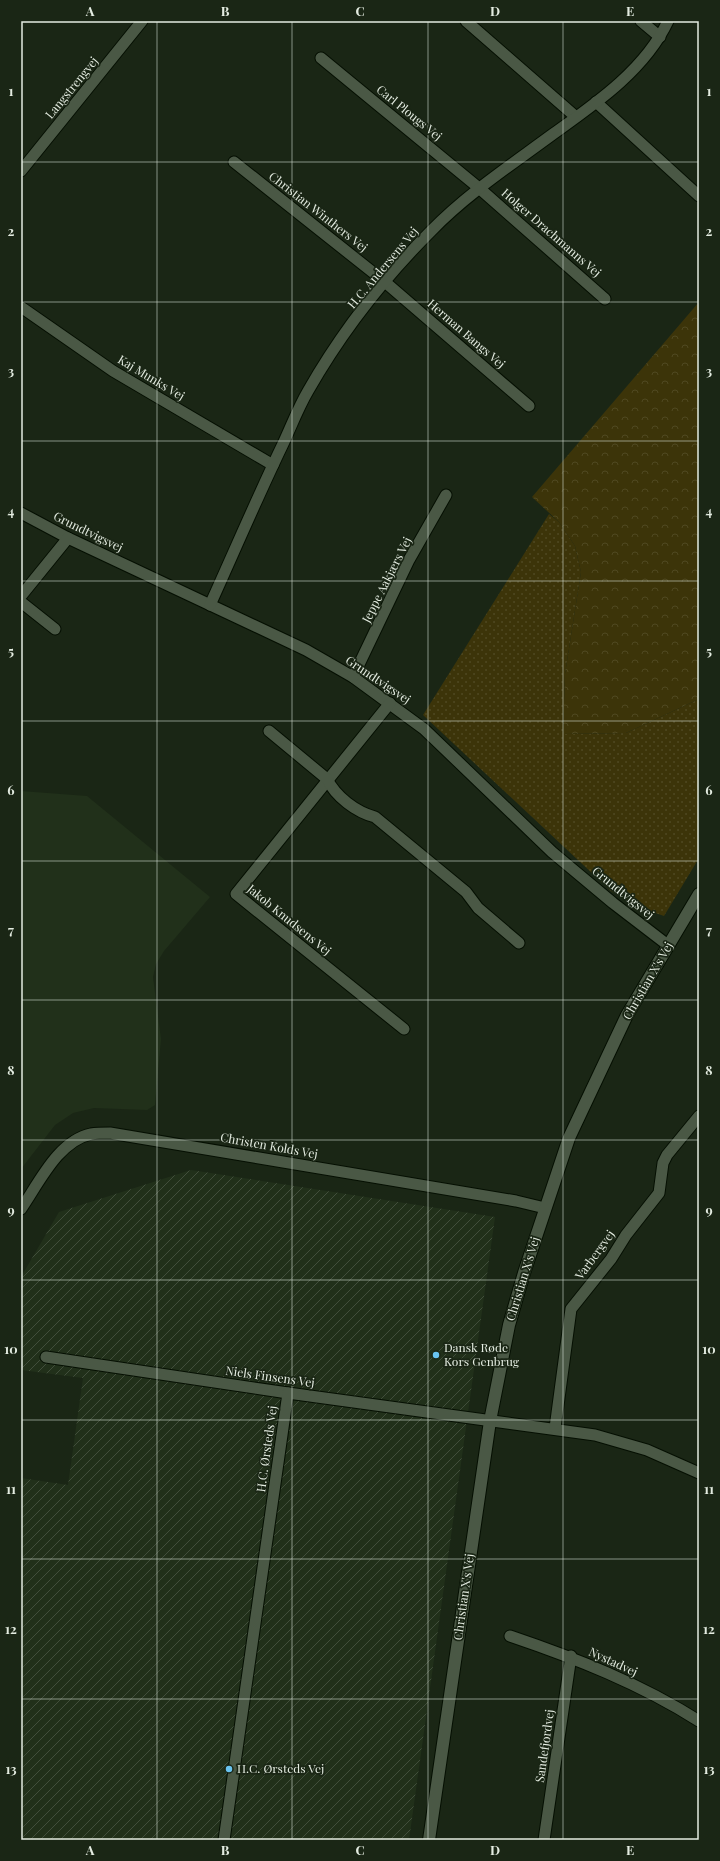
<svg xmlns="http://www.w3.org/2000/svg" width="720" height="1861" viewBox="0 0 720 1861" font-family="'Playfair Display',serif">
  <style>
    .built { fill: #21301a }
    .industrial { fill: url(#industrial-furrows) }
    .grass { fill: url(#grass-dots) }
    .forest { fill: url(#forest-crowns) }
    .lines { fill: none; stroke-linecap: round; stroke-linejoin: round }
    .street-casing { stroke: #050f02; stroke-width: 13 }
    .secondary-casing { stroke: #050f02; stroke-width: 14 }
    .street { stroke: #4a5845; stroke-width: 11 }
    .secondary { stroke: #4a5845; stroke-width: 12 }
    .grid { fill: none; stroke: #e4ece1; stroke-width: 1; stroke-opacity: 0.55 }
    .poi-dot { fill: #69c4f1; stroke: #1a2615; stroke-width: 1.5 }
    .labels { text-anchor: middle; stroke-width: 3.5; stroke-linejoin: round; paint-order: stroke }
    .street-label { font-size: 12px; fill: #e4ece1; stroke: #1a2615 }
    .poi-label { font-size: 12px; fill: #e4ece1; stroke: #1a2615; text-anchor: start }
    .neatline { fill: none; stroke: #e4ece1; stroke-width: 1.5 }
    .grid-label { font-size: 13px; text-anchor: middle; font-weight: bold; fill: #e4ece1 }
  </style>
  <defs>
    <pattern id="industrial-furrows" width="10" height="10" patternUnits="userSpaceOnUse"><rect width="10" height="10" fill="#21301a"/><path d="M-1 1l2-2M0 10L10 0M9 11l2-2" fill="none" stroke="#414e3b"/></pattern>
    <pattern id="grass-dots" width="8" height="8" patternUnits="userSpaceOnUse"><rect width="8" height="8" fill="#3c3409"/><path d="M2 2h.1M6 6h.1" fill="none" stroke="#4f4821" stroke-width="1.8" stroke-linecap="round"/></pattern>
    <pattern id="forest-crowns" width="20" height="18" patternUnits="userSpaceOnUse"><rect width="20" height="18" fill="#3c3409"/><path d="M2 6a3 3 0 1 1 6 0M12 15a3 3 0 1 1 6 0" fill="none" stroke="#4f4821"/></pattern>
  </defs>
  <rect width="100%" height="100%" fill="#1a2615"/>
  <path class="built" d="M21 791 87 796 210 897 164 951 156 964 153 977 161 1039 155 1105 147 1110 94 1108 73 1113 55 1125 21 1169Z"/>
  <path class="industrial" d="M191 1170 495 1217 409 1840H21V1478L68 1485 83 1378 21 1370V1277L59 1212Z"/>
  <path class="grass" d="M549 514 559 522 575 546 581 572 565 674 563 734 626 733 699 699V858L664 916 635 906 611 891 423 715Z"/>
  <path class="forest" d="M699 302V699L626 733 563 734 565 674 581 572 575 546 559 522 532 497Z"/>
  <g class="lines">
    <g class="street-casing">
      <g id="street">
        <path d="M466 21 576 117"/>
        <path d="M641 21 660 37"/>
        <path d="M321 58 479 188 605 299"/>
        <path d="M596 102 699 196"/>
        <path d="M234 162 385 282 529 406"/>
        <path d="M21 171 142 21"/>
        <path d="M21 307 113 371 273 465"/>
        <path d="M21 513 68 538 306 650 353 677 424 729 552 852 613 903 669 946"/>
        <path d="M21 596 68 538"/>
        <path d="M21 602 55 629"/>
        <path d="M210 605C234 552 257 498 282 446 291 427 298 408 308 391 341 333 384 278 431 231 467 194 511 165 553 134 595 104 645 70 668 21"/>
        <path d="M353 677 409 560 446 495"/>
        <path d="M390 703 236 894 404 1029"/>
        <path d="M269 731 327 779C336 797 356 812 375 817L466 892 478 908 519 943"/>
        <path d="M21 1209C39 1183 58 1141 91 1134 97 1133 104 1133 110 1133L516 1201 545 1208"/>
        <path d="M46 1357 288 1393 595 1435 647 1450 699 1473"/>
        <path d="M555 1428 571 1309 611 1259 626 1235 659 1193 663 1163 667 1155 699 1116"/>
        <path d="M510 1636C575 1658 641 1684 699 1721"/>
        <path d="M224 1840 288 1393"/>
        <path d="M544 1840 571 1656"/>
      </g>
    </g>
    <g class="secondary-casing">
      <path id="secondary" d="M429 1840 490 1421 509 1325 524 1273 569 1138 627 1015 699 894"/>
    </g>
    <use href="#street" class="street"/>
    <use href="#secondary" class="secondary"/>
  </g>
  <path class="grid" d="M157 21V1840M292 21V1840M428 21V1840M563 21V1840M21 162H699M21 302H699M21 441H699M21 581H699M21 721H699M21 861H699M21 1000H699M21 1140H699M21 1280H699M21 1420H699M21 1559H699M21 1699H699"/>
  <g class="poi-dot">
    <circle cx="436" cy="1355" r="4"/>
    <circle cx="229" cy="1769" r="4"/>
  </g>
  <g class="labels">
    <g class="street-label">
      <text transform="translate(72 88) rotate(-51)" y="4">Langstrengvej</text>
      <text transform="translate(409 113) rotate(39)" y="4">Carl Plougs Vej</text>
      <text transform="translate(318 212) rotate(38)" y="4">Christian Winthers Vej</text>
      <text transform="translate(551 233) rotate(41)" y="4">Holger Drachmanns Vej</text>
      <text transform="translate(383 268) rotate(-50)" y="4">H.C. Andersens Vej</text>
      <text transform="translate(466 334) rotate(41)" y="4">Herman Bangs Vej</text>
      <text transform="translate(151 378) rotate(31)" y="4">Kaj Munks Vej</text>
      <text transform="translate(88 532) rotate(26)" y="4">Grundtvigsvej</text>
      <text transform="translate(387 580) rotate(-63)" y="4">Jeppe Aakjærs Vej</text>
      <text transform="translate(378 680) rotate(34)" y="4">Grundtvigsvej</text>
      <text transform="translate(623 893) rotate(39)" y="4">Grundtvigsvej</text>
      <text transform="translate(289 920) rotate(39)" y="4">Jakob Knudsens Vej</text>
      <text transform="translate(648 981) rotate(-60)" y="4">Christian X's Vej</text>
      <text transform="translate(269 1146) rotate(10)" y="4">Christen Kolds Vej</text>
      <text transform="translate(595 1255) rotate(-54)" y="4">Varbergvej</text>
      <text transform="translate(523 1279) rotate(-73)" y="4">Christian X's Vej</text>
      <text transform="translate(270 1377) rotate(8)" y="4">Niels Finsens Vej</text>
      <text transform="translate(267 1449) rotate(-82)" y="4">H.C. Ørsteds Vej</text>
      <text transform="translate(464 1597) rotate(-82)" y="4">Christian X's Vej</text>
      <text transform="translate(613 1662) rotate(25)" y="4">Nystadvej</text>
      <text transform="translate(545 1746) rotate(-82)" y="4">Sandefjordvej</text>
    </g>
    <g class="poi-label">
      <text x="444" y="1352">Dansk Røde<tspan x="444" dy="14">Kors Genbrug</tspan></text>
      <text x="237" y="1773">H.C. Ørsteds Vej</text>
    </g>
  </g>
  <rect width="720" height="1861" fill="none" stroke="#1a2615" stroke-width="44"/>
  <rect x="22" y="22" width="676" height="1817" class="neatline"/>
  <g class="grid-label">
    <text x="90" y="16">A</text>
    <text x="225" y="16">B</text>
    <text x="360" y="16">C</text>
    <text x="495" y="16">D</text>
    <text x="630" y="16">E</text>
    <text x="11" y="96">1</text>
    <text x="709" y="96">1</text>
    <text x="11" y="236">2</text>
    <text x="709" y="236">2</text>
    <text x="11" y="376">3</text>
    <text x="709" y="376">3</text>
    <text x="11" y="516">4</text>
    <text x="709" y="516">4</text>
    <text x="11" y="656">5</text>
    <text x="709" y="656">5</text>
    <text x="11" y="795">6</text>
    <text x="709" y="795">6</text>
    <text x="11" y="935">7</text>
    <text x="709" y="935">7</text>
    <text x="11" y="1075">8</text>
    <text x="709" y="1075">8</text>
    <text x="11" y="1215">9</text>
    <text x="709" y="1215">9</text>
    <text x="11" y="1354">10</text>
    <text x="709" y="1354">10</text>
    <text x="11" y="1494">11</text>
    <text x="709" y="1494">11</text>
    <text x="11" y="1634">12</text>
    <text x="709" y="1634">12</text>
    <text x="11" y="1774">13</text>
    <text x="709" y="1774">13</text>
    <text x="90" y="1855">A</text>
    <text x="225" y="1855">B</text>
    <text x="360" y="1855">C</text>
    <text x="495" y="1855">D</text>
    <text x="630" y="1855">E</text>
  </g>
</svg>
